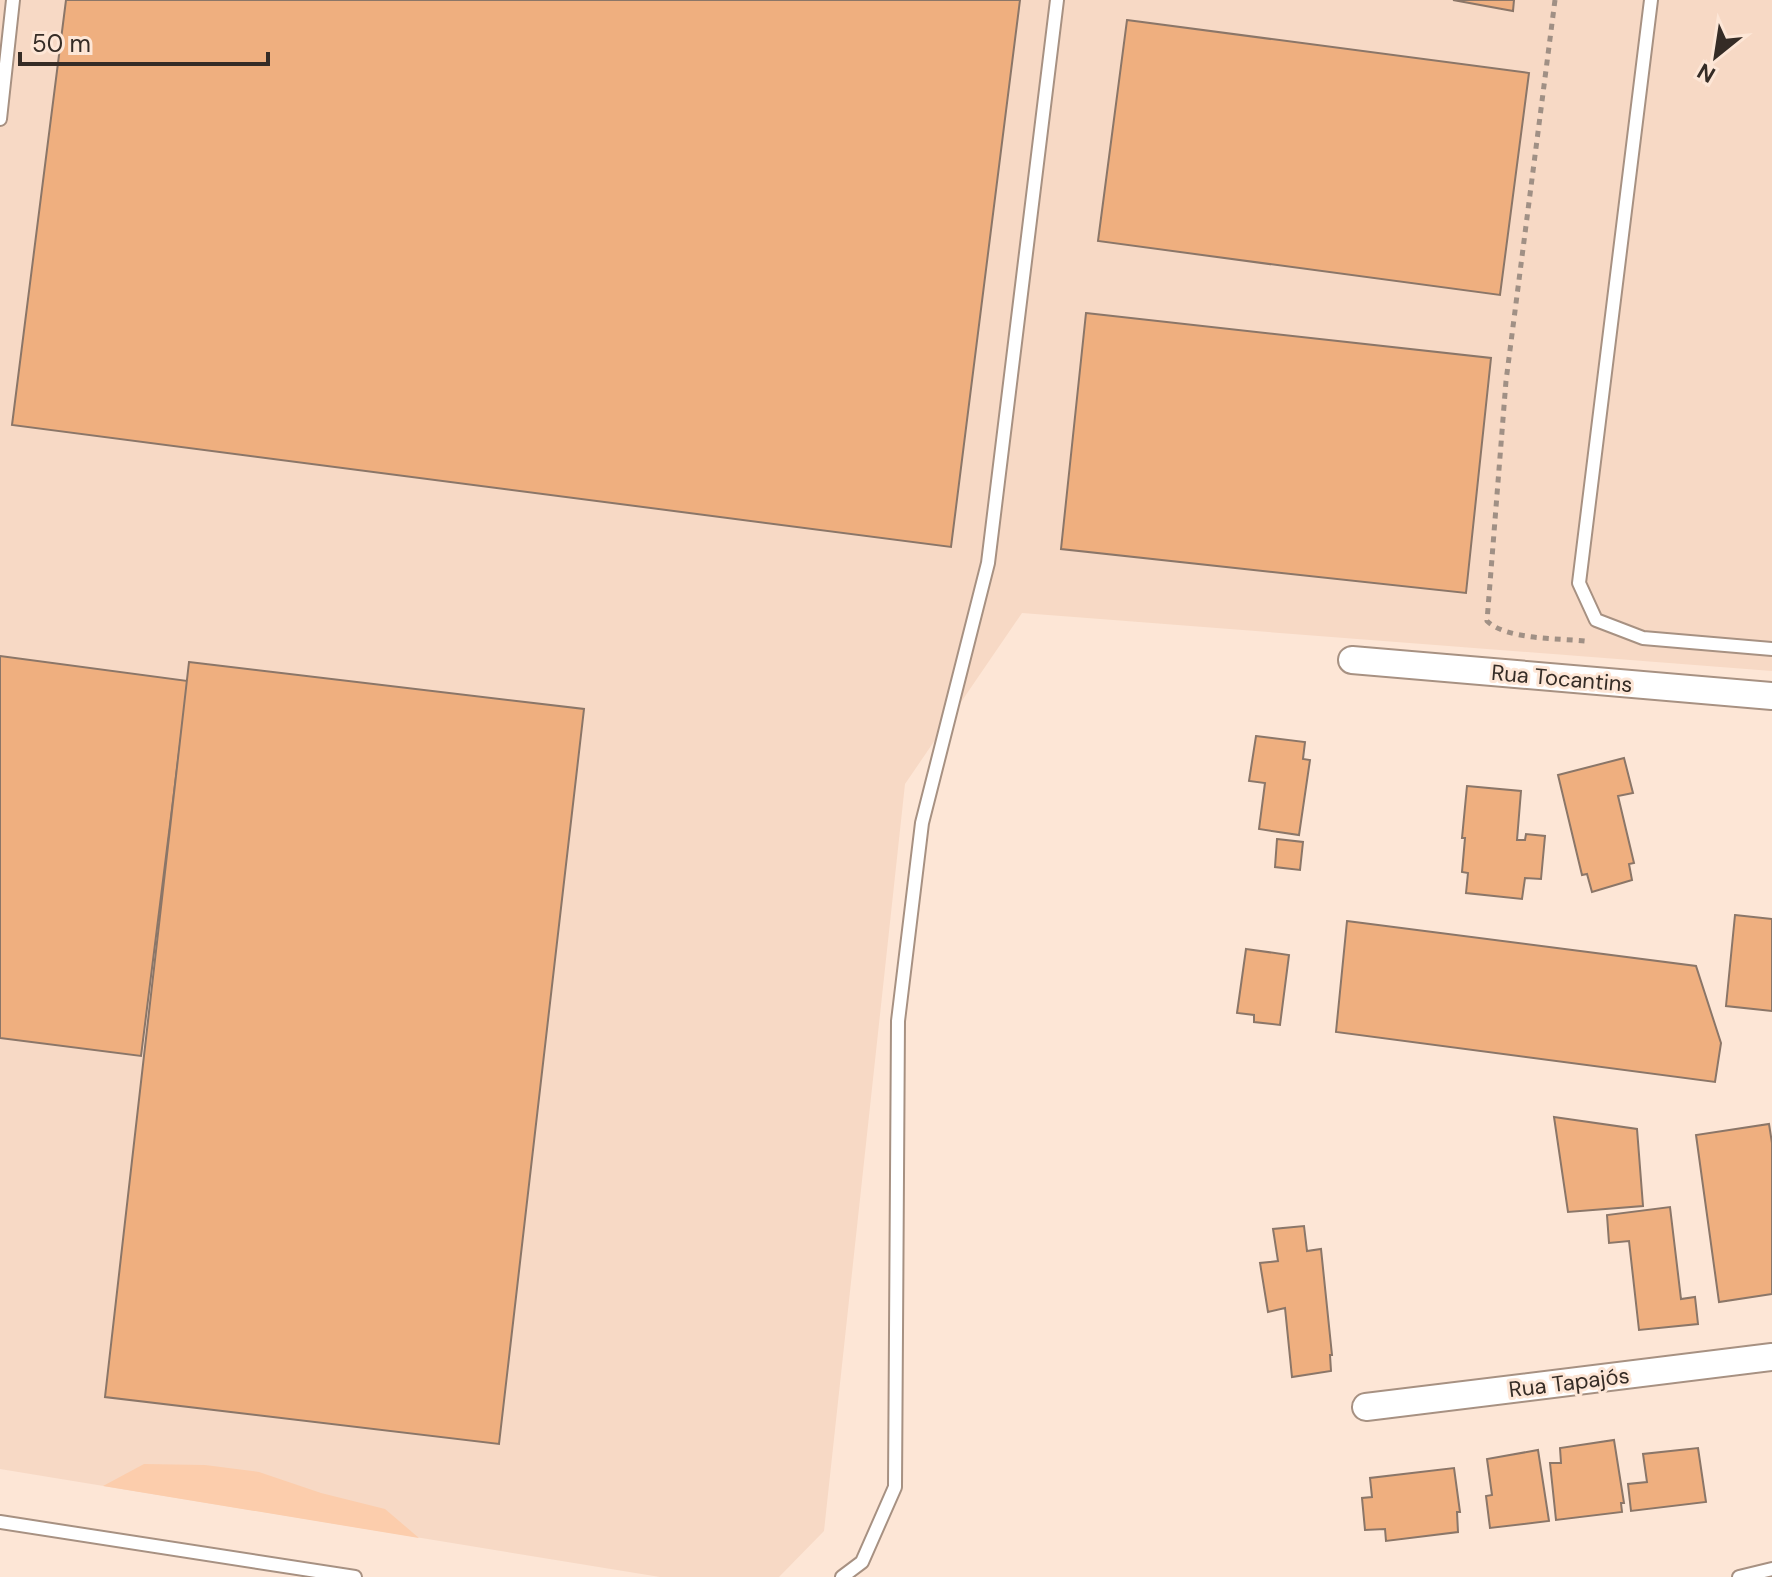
<svg xmlns="http://www.w3.org/2000/svg" width="1772" height="1577" viewBox="0 0 1772 1577" font-family="'DM Sans',sans-serif">
  <style>
    .built { fill: #f7d9c5 }
    .green { fill: #fccdac }
    .building { fill: #efaf7f; stroke: #8b7668; stroke-width: 2 }
    .lines { fill: none; stroke-linecap: round; stroke-linejoin: round }
    .service-casing { stroke: #a79182; stroke-width: 16 }
    .minor-casing { stroke: #a79182; stroke-width: 30 }
    .path { stroke: #a09085; stroke-width: 5; stroke-dasharray: 6 6; stroke-linecap: butt }
    .service { stroke: #fff; stroke-width: 12 }
    .minor { stroke: #fff; stroke-width: 26 }
    .labels { text-anchor: middle; stroke-width: 6; stroke-linejoin: round; paint-order: stroke }
    .street-label { font-size: 22px; fill: #352c26; stroke: #fde6d6 }
  </style>
  <rect width="100%" height="100%" fill="#fde6d6"/>
  <path class="built" d="M0 0H1772V671L1022 613 905 784 824 1531 779 1577H660L0 1469Z"/>
  <path class="green" d="M144 1464 205 1465 259 1472 321 1493 385 1509 419 1538 103 1486Z"/>
  <g class="building">
    <path d="M66 0H1020L951 547 12 425Z"/>
    <path d="M1453 0H1514L1513 11Z"/>
    <path d="M1127 20 1529 73 1500 295 1098 241Z"/>
    <path d="M1086 313 1491 358 1466 593 1061 549Z"/>
    <path d="M0 656 188 681 141 1056 0 1038Z"/>
    <path d="M189 662 584 709 499 1444 105 1397Z"/>
    <path d="M1256 736 1305 742 1303 759 1310 760 1299 835 1259 829 1265 783 1249 781Z"/>
    <path d="M1624 758 1633 793 1618 796 1634 863 1629 864 1632 880 1592 892 1587 874 1582 875 1558 775Z"/>
    <path d="M1467 786 1521 791 1517 840H1525L1526 834 1545 836 1541 879 1525 878 1522 899 1466 893 1468 873 1462 872 1465 838H1462Z"/>
    <path d="M1277 839 1303 842 1300 870 1275 867Z"/>
    <path d="M1735 915 1772 919V1011L1726 1006Z"/>
    <path d="M1347 921 1696 966 1721 1043 1715 1082 1336 1032Z"/>
    <path d="M1246 949 1289 955 1280 1025 1254 1022V1015L1237 1013Z"/>
    <path d="M1554 1117 1637 1129 1643 1206 1568 1212Z"/>
    <path d="M1769 1124 1772 1143V1294L1719 1302 1696 1135Z"/>
    <path d="M1670 1207 1681 1299 1695 1297 1698 1324 1639 1330 1629 1241 1609 1243 1607 1215Z"/>
    <path d="M1304 1226 1307 1251 1321 1249 1332 1355H1330L1331 1371 1292 1377 1285 1308 1268 1312 1260 1263 1278 1261 1273 1229Z"/>
    <path d="M1614 1440 1624 1503H1621L1622 1512 1556 1520 1550 1463H1561L1560 1448Z"/>
    <path d="M1698 1448 1706 1502 1631 1511 1628 1484 1647 1482 1643 1454Z"/>
    <path d="M1538 1450 1549 1521 1490 1528 1486 1496 1492 1495 1487 1459Z"/>
    <path d="M1454 1468 1460 1512H1457L1458 1532 1386 1541 1385 1529 1365 1530 1362 1498 1372 1497 1370 1478Z"/>
  </g>
  <g class="lines">
    <g class="service-casing">
      <g id="service">
        <path d="M1651 0 1579 583 1596 620 1643 638 1772 649"/>
        <path d="M0 119 13 0"/>
        <path d="M0 1522 355 1577"/>
        <path d="M842 1577 862 1562 895 1487 898 1021 922 823 988 563 1057 0"/>
        <path d="M1739 1577 1772 1569"/>
      </g>
    </g>
    <g class="minor-casing">
      <g id="minor">
        <path d="M1352 660 1772 696"/>
        <path d="M1366 1407 1772 1357"/>
      </g>
    </g>
    <path class="path" d="M1555 0 1506 381 1487 621C1507 640 1557 638 1585 641"/>
    <use href="#service" class="service"/>
    <use href="#minor" class="minor"/>
  </g>
  <g class="labels">
    <g class="street-label">
      <text transform="translate(1562 678) rotate(5)" y="8">Rua Tocantins</text>
      <text transform="translate(1569 1382) rotate(-7)" y="8">Rua Tapajós</text>
    </g>
  </g>
  <g transform="translate(1716 56) rotate(210)" stroke="#fde6d6" stroke-width="6" paint-order="stroke">
  <path d="M0-6L14 30L0 20L-14 30Z" fill="#352c26"/>
  <text y="-12" font-size="22" font-weight="bold" text-anchor="middle" fill="#352c26">N</text>
  </g>
  <path d="M20 52v12h248v-12" fill="none" stroke="#352c26" stroke-width="4"/>
  <text x="32" y="52" font-size="24" fill="#352c26" stroke="#fde6d6" stroke-width="6" paint-order="stroke">50 m</text>
</svg>
